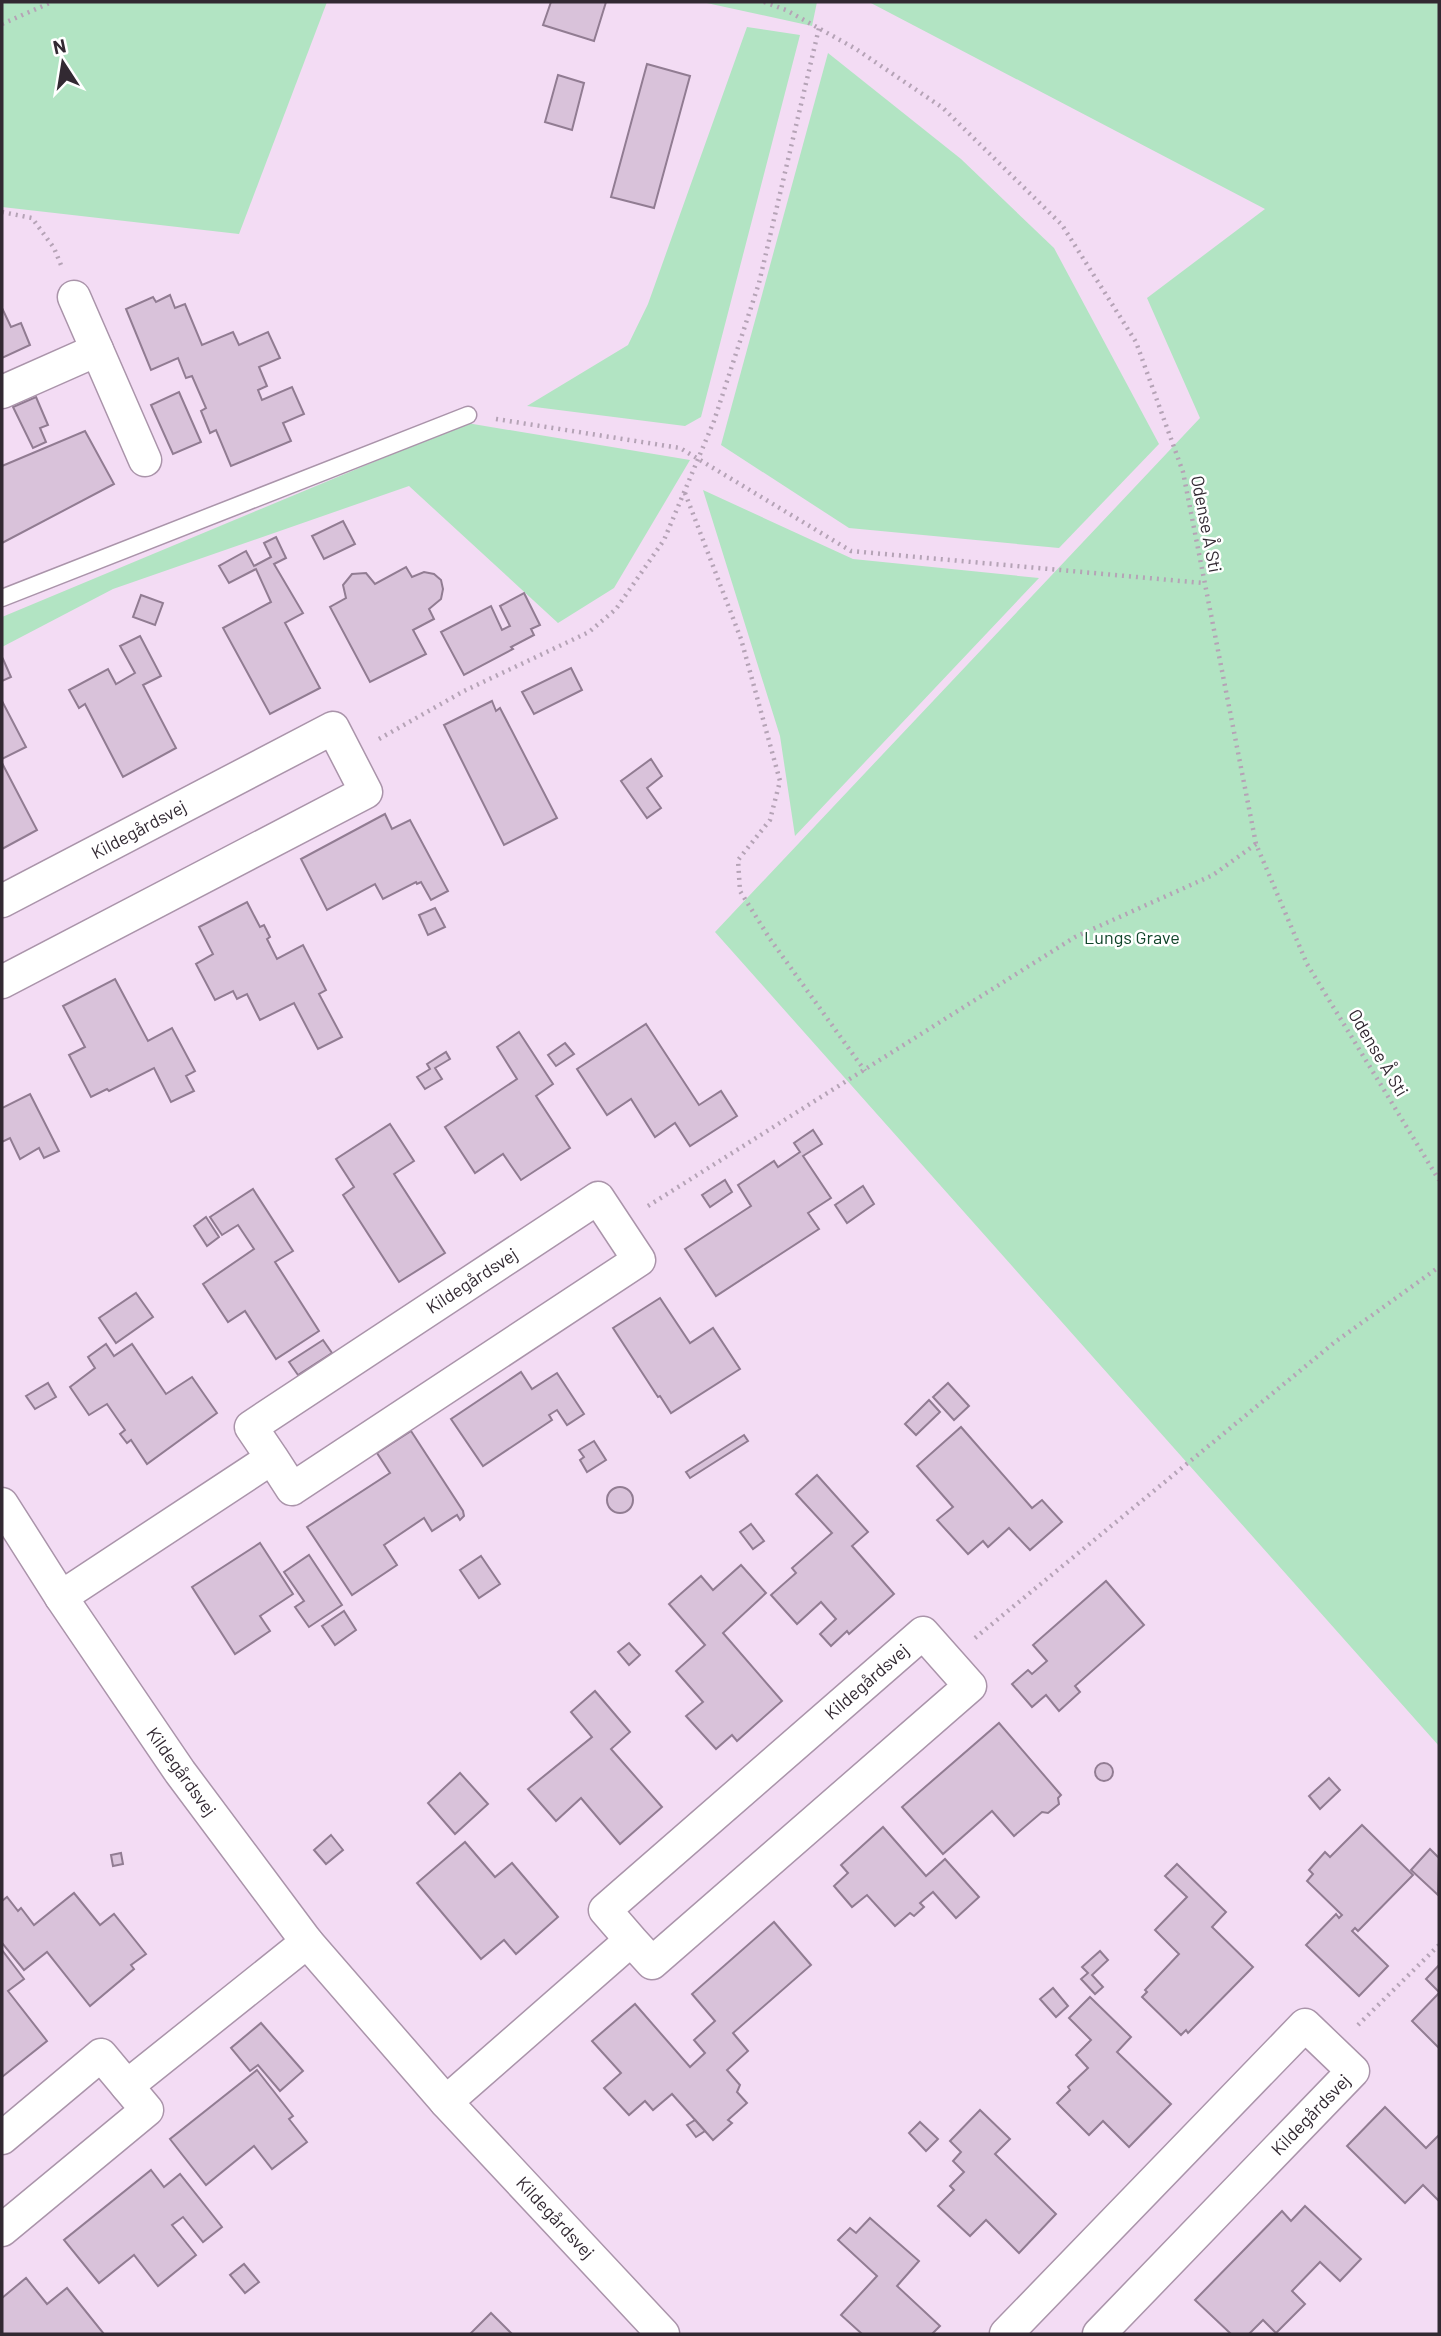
<svg xmlns="http://www.w3.org/2000/svg" width="1441" height="2336" viewBox="0 0 1441 2336" font-family="Barlow,sans-serif">
  <style>
    .green { fill: #b2e4c3 }
    .building { fill: #d9c2da; stroke: #917c92; stroke-width: 2 }
    .lines { fill: none; stroke-linecap: round; stroke-linejoin: round }
    .service-casing { stroke: #aa94aa; stroke-width: 19 }
    .minor-casing { stroke: #aa94aa; stroke-width: 35 }
    .path { stroke: #b5a3b6; stroke-width: 4.5; stroke-dasharray: 2 5; stroke-linecap: butt }
    .service { stroke: #fff; stroke-width: 16 }
    .minor { stroke: #fff; stroke-width: 32 }
    .labels { text-anchor: middle; stroke-width: 5; stroke-linejoin: round; paint-order: stroke }
    .street-label { font-size: 18px; fill: #322932; stroke: #fff }
    .park-label { font-size: 18px; fill: #10452a; stroke: #fff }
  </style>
  <rect width="100%" height="100%" fill="#f3dcf4"/>
  <g class="green">
    <path d="M2 2H327L239 234 2 207Z"/>
    <path d="M702 2H817L812 26Z"/>
    <path d="M869 2H1439V1746L715 932 1200 418 1147 298 1265 209Z"/>
    <path d="M747 27 800 35 701 417 685 426 527 406 628 345 648 304Z"/>
    <path d="M828 53 961 159 1054 248 1159 444 1059 548 849 528 721 445Z"/>
    <path d="M467 423 690 460 614 588 558 623 409 486 113 589 2 647V617Z"/>
    <path d="M703 490 853 559 1039 578 795 836 780 736Z"/>
  </g>
  <g class="building">
    <path d="M551 2H606L594 41 543 25Z"/>
    <path d="M647 64 690 76 654 208 611 197Z"/>
    <path d="M558 75 584 83 572 130 545 122Z"/>
    <path d="M170 295 175 308 185 304 202 345 233 332 239 345 268 332 280 358 259 367 267 386 258 390 262 400 292 387 304 414 283 423 291 441 231 466 216 430 210 433 201 411 206 408 192 376 186 378 178 358 151 370 126 309 153 297 156 302Z"/>
    <path d="M2 308 11 327 21 323 30 345 2 358Z"/>
    <path d="M179 392 201 442 173 454 151 405Z"/>
    <path d="M36 397 48 425 40 428 46 442 33 448 13 407Z"/>
    <path d="M85 431 114 484 2 543V466Z"/>
    <path d="M343 521 355 544 324 559 312 536Z"/>
    <path d="M276 537 286 558 274 564 303 613 285 623 320 688 270 714 223 628 271 602 256 569 229 583 219 566 246 551 254 566 271 557 264 543Z"/>
    <path d="M406 567 412 577 424 572 434 574 441 580 443 589 441 599 429 609 434 619 413 630 426 654 370 682 330 607 346 598 343 585 352 574 366 573 375 584Z"/>
    <path d="M524 593 540 625 531 629 534 635 511 647 513 649 464 675 441 632 491 606 502 630 510 626 500 606Z"/>
    <path d="M141 595 163 603 155 625 133 617Z"/>
    <path d="M140 636 161 676 143 685 176 748 123 777 85 704 79 708 69 690 108 669 116 684 135 673 120 646Z"/>
    <path d="M3 659 11 677 2 681V660Z"/>
    <path d="M571 668 582 690 534 714 522 692Z"/>
    <path d="M2 701 26 747 2 759Z"/>
    <path d="M492 701 496 711 500 708 557 818 504 845 444 725Z"/>
    <path d="M651 759 662 776 647 788 661 808 647 818 621 781Z"/>
    <path d="M2 763 37 830 2 849Z"/>
    <path d="M385 814 392 829 410 820 448 891 431 900 421 882 417 884 416 882 383 899 375 884 327 910 301 859Z"/>
    <path d="M247 902 260 927 264 925 270 937 267 939 277 959 303 945 326 990 319 994 342 1037 318 1049 294 1003 260 1020 247 994 237 999 233 991 215 1000 196 964 213 954 199 927Z"/>
    <path d="M435 908 445 927 428 935 419 915Z"/>
    <path d="M115 979 148 1041 172 1028 195 1071 186 1076 194 1091 171 1102 154 1068 109 1091 107 1089 91 1097 69 1055 85 1047 63 1006Z"/>
    <path d="M646 1024 699 1105 721 1091 737 1116 690 1146 675 1123 655 1137 631 1099 607 1115 577 1069Z"/>
    <path d="M519 1032 553 1084 536 1096 570 1148 521 1180 503 1154 475 1173 445 1127 517 1079 497 1047Z"/>
    <path d="M565 1043 574 1054 556 1066 548 1055Z"/>
    <path d="M446 1052 450 1059 435 1068 442 1079 425 1089 417 1077 430 1069 427 1064Z"/>
    <path d="M30 1094 59 1151 44 1158 39 1148 20 1159 10 1138 2 1142V1108Z"/>
    <path d="M390 1124 414 1161 394 1174 445 1253 399 1282 343 1195 354 1187 336 1159Z"/>
    <path d="M813 1130 822 1144 803 1156 831 1198 808 1213 819 1229 716 1296 685 1249 751 1206 738 1185 774 1161 778 1167 800 1152 794 1143Z"/>
    <path d="M725 1180 732 1192 710 1207 702 1195Z"/>
    <path d="M863 1186 874 1204 847 1223 835 1205Z"/>
    <path d="M253 1189 293 1251 275 1262 319 1331 276 1359 245 1311 228 1322 203 1284 254 1249 238 1225 222 1235 210 1217Z"/>
    <path d="M206 1217 219 1237 207 1246 194 1226Z"/>
    <path d="M136 1293 153 1317 116 1343 99 1318Z"/>
    <path d="M660 1298 690 1343 713 1328 740 1369 671 1413 660 1396 658 1397 613 1328Z"/>
    <path d="M323 1340 332 1353 298 1375 289 1362Z"/>
    <path d="M106 1344 114 1356 132 1344 166 1394 192 1377 217 1413 147 1464 131 1440 127 1443 120 1434 125 1430 107 1404 89 1415 70 1387 95 1368 88 1357Z"/>
    <path d="M521 1372 532 1389 557 1373 584 1414 567 1425 557 1410 549 1415 552 1420 483 1466 451 1419Z"/>
    <path d="M48 1383 56 1397 35 1409 26 1396Z"/>
    <path d="M948 1383 969 1406 954 1420 933 1397Z"/>
    <path d="M929 1400 940 1412 916 1435 905 1424Z"/>
    <path d="M961 1427 1032 1508 1042 1500 1062 1522 1030 1550 1009 1528 988 1547 983 1541 968 1554 937 1520 953 1507 917 1466Z"/>
    <path d="M411 1431 463 1511 464 1516 460 1520 457 1515 432 1531 424 1518 384 1545 397 1565 352 1595 307 1527 390 1473 377 1453Z"/>
    <path d="M744 1435 748 1441 690 1478 686 1472Z"/>
    <path d="M594 1441 606 1460 587 1472 580 1460 584 1457 579 1450Z"/>
    <path d="M817 1475 868 1532 852 1546 894 1594 849 1634 847 1631 831 1646 820 1634 836 1619 821 1602 797 1624 771 1595 796 1573 792 1568 832 1533 796 1494Z"/>
    <circle cx="620" cy="1500" r="13"/>
    <path d="M751 1524 764 1541 753 1549 740 1532Z"/>
    <path d="M260 1543 293 1594 260 1616 270 1631 235 1654 192 1587Z"/>
    <path d="M309 1555 342 1605 309 1627 295 1607 304 1601 284 1572Z"/>
    <path d="M481 1556 500 1584 479 1598 460 1570Z"/>
    <path d="M741 1565 766 1593 723 1633 782 1701 737 1741 732 1735 716 1749 686 1716 703 1702 676 1671 705 1645 669 1604 701 1576 713 1590Z"/>
    <path d="M1106 1581 1144 1625 1075 1686 1080 1692 1059 1711 1046 1695 1032 1707 1012 1684 1028 1670 1032 1674 1047 1661 1033 1645Z"/>
    <path d="M344 1611 356 1630 335 1645 322 1626Z"/>
    <path d="M629 1643 640 1655 629 1665 618 1652Z"/>
    <path d="M595 1691 630 1732 611 1749 662 1807 620 1844 581 1798 556 1821 528 1789 592 1737 571 1712Z"/>
    <path d="M999 1723 1061 1795 1058 1798 1059 1804 1048 1813 1042 1812 1014 1836 992 1811 943 1854 902 1807Z"/>
    <circle cx="1104" cy="1772" r="9"/>
    <path d="M460 1773 488 1804 455 1834 428 1803Z"/>
    <path d="M1329 1778 1340 1790 1320 1809 1309 1796Z"/>
    <path d="M1362 1825 1413 1875 1358 1931 1355 1928 1352 1931 1388 1966 1359 1996 1306 1945 1336 1914 1339 1918 1342 1915 1307 1881 1313 1874 1309 1870 1325 1852 1330 1857Z"/>
    <path d="M883 1827 926 1876 945 1859 979 1897 956 1918 933 1892 920 1903 924 1907 914 1916 910 1913 895 1926 867 1895 852 1907 834 1886 848 1873 841 1865Z"/>
    <path d="M331 1835 343 1850 326 1864 314 1850Z"/>
    <path d="M465 1842 495 1877 512 1863 558 1917 516 1954 504 1940 481 1959 417 1883Z"/>
    <path d="M1430 1849 1439 1858 1438 1895 1411 1870Z"/>
    <path d="M121 1853 123 1864 113 1866 111 1855Z"/>
    <path d="M1177 1864 1226 1912 1212 1927 1253 1967 1188 2033 1186 2030 1181 2035 1142 1997 1147 1992 1145 1990 1179 1954 1155 1930 1187 1897 1165 1876Z"/>
    <path d="M74 1893 100 1925 114 1914 146 1954 131 1965 134 1969 90 2006 47 1952 24 1970 2 1943V1901L7 1897 18 1911 21 1908 34 1925Z"/>
    <path d="M774 1922 811 1965 733 2033 748 2051 727 2070 740 2085 737 2092 747 2103 728 2120 732 2123 713 2140 672 2094 653 2110 645 2101 629 2115 604 2088 621 2073 592 2041 635 2004 690 2067 705 2053 694 2040 715 2021 692 1994Z"/>
    <path d="M2 1950 24 1979 8 1991 47 2041 2 2077Z"/>
    <path d="M1100 1951 1108 1960 1092 1975 1103 1987 1095 1994 1081 1979 1088 1973 1082 1967Z"/>
    <path d="M1439 1965V1992L1426 1979Z"/>
    <path d="M1053 1988 1068 2006 1056 2017 1040 1999Z"/>
    <path d="M1439 1993V2048L1412 2021Z"/>
    <path d="M1090 1997 1131 2037 1117 2052 1171 2104 1129 2147 1103 2121 1089 2135 1057 2103 1070 2090 1068 2087 1088 2068 1076 2055 1091 2040 1069 2018Z"/>
    <path d="M261 2023 303 2071 280 2091 258 2065 250 2071 231 2048Z"/>
    <path d="M257 2070 293 2116 289 2119 307 2142 272 2169 254 2146 206 2185 170 2139Z"/>
    <path d="M1385 2107 1426 2148 1439 2135V2201L1423 2185 1405 2203 1347 2146Z"/>
    <path d="M980 2110 1010 2139 995 2154 1056 2214 1019 2253 986 2220 970 2236 938 2206 954 2190 950 2186 964 2172 953 2161 961 2152 950 2141Z"/>
    <path d="M695 2120 705 2131 696 2137 687 2125Z"/>
    <path d="M920 2122 938 2139 926 2151 909 2133Z"/>
    <path d="M151 2170 164 2187 180 2174 222 2227 203 2242 183 2217 172 2225 196 2255 158 2286 134 2255 99 2283 64 2240Z"/>
    <path d="M1305 2206 1361 2259 1340 2281 1320 2262 1292 2291 1305 2304 1276 2333 1263 2320 1249 2334H1231L1195 2300 1282 2211 1291 2221Z"/>
    <path d="M870 2218 919 2261 897 2286 940 2326 932 2334H862L841 2315 877 2276 838 2240 850 2228 856 2233Z"/>
    <path d="M244 2264 259 2282 245 2293 230 2275Z"/>
    <path d="M26 2278 47 2304 67 2288 104 2334H2V2298Z"/>
    <path d="M491 2313 512 2334H470Z"/>
  </g>
  <g class="lines">
    <g class="service-casing">
      <path id="service" d="M2 598 468 415"/>
    </g>
    <g class="minor-casing">
      <g id="minor">
        <path d="M74 297 145 460"/>
        <path d="M2 392 97 350"/>
        <path d="M2 901 333 728 366 792 2 982"/>
        <path d="M2 1504 61 1597 180 1772 307 1942 446 2102 663 2334"/>
        <path d="M61 1597 272 1458 292 1489 639 1260 598 1198 251 1427 272 1458"/>
        <path d="M127 2086 307 1942"/>
        <path d="M446 2102 631 1940 652 1963 970 1686 923 1633 605 1910 631 1940"/>
        <path d="M2 2138 101 2055 147 2110 2 2230"/>
        <path d="M1006 2334 1305 2025 1353 2071 1099 2334"/>
      </g>
    </g>
    <g class="path">
      <path d="M764 2 786 10 856 49 943 108 1062 225 1136 342 1183 472 1256 844 1307 964 1439 1180"/>
      <path d="M2 24 52 2"/>
      <path d="M2 212 32 218 54 248 61 265"/>
      <path d="M496 419 680 448 851 551 1203 583"/>
      <path d="M685 493 741 639 780 781 770 820 738 860 740 891 770 939 865 1071"/>
      <path d="M379 739 464 691 589 632 616 609 664 540 714 421 759 283 819 28"/>
      <path d="M648 1206 1075 937 1213 875 1256 844"/>
      <path d="M975 1638 1335 1342 1439 1267"/>
      <path d="M1358 2025 1439 1945"/>
    </g>
    <use href="#service" class="service"/>
    <use href="#minor" class="minor"/>
  </g>
  <g class="labels">
    <g class="street-label">
      <text transform="translate(1206 524) rotate(79)" y="6">Odense Å Sti</text>
      <text transform="translate(139 830) rotate(-28)" y="6">Kildegårdsvej</text>
      <text transform="translate(1378 1053) rotate(59)" y="6">Odense Å Sti</text>
      <text transform="translate(472 1281) rotate(-33)" y="6">Kildegårdsvej</text>
      <text transform="translate(867 1682) rotate(-41)" y="6">Kildegårdsvej</text>
      <text transform="translate(181 1772) rotate(54)" y="6">Kildegårdsvej</text>
      <text transform="translate(1311 2115) rotate(-46)" y="6">Kildegårdsvej</text>
      <text transform="translate(555 2218) rotate(47)" y="6">Kildegårdsvej</text>
    </g>
    <g class="park-label">
      <text x="1132" y="944">Lungs Grave</text>
    </g>
  </g>
  <rect width="1441" height="2336" fill="none" stroke="#322932" stroke-width="7"/>
  <g transform="translate(63 63) rotate(348)" stroke="#ffffff" stroke-width="5" paint-order="stroke">
  <path d="M0-5L12 26L0 18L-12 26Z" fill="#322932"/>
  <text y="-10" font-size="19" font-weight="bold" text-anchor="middle" fill="#322932">N</text>
  </g>
</svg>
